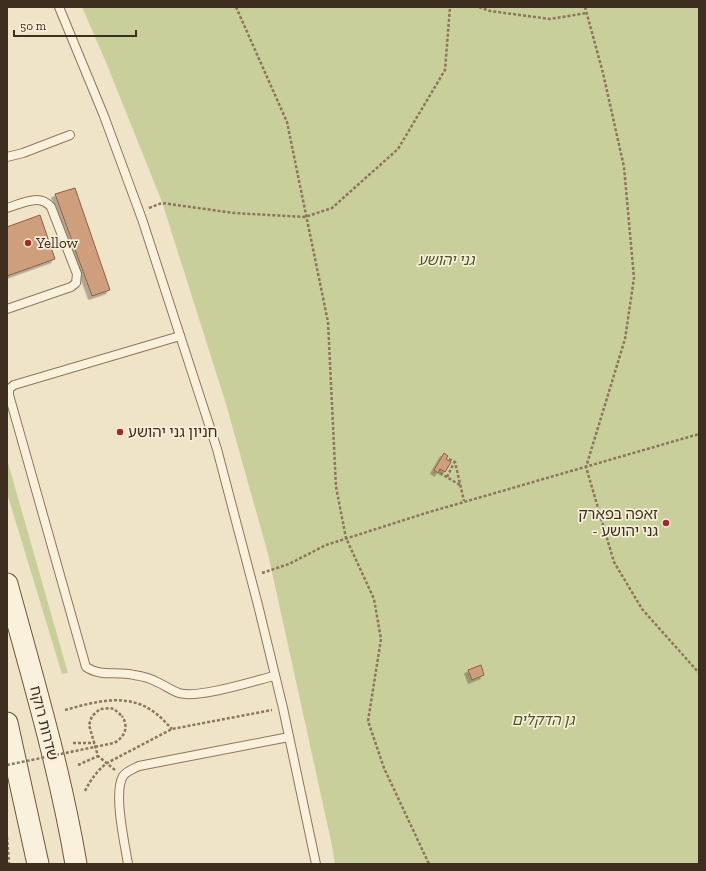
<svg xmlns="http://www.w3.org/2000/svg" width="706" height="871" viewBox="0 0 706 871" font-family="'Zilla Slab','Noto Sans Hebrew',serif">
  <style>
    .green { fill: #c9cf9b }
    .building { fill: #cf9f7d; stroke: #8d5f41; filter: url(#shadow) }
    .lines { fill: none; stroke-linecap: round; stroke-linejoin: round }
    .lane-casing { stroke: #8d765c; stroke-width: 10 }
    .secondary-casing { stroke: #6f573f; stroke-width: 23 }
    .path { stroke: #8d765c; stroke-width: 2.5; stroke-dasharray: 3 2; stroke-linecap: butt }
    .lane { stroke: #faf1dc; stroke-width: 8 }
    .secondary { stroke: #faf1dc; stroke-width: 21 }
    .path-bridge { stroke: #8d765c; stroke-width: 2.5; stroke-dasharray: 3 2; stroke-linecap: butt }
    .poi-dot { fill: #9e2a2b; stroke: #f7eed8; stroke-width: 1.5 }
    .labels { text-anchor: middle; stroke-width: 3.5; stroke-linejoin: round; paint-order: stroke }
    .poi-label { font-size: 15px; fill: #3d2e20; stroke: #f7eed8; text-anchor: start }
    .park-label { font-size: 15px; font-style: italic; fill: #4d5a26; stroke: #f7eed8 }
    .street-label { font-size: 15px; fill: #3d2e20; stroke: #f7eed8 }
  </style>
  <defs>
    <filter id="shadow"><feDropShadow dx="-3.5" dy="3.5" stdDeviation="0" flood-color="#0004"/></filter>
  </defs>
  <rect width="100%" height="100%" fill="#f0e4c8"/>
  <g class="green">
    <path d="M82 7H699V864H335L331 841 268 554 226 404 162 202 105 60Z"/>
    <path d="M7 459 68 673 62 674 7 493Z"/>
  </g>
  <g class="building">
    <path d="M75 188 110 290 92 296 55 194Z"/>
    <path d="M40 215 55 259 7 276V227Z"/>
    <path d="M444 453 448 456 446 459 451 462 445 472 440 469 438 473 434 470Z"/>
    <path d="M481 665 484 675 472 680 468 670Z"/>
  </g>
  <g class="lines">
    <g class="lane-casing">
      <g id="lane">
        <path d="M59 7 104 116 142 219 217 449 258 605 283 708 316 864"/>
        <path d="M7 157 23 153 70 135"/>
        <path d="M7 208C21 204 39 193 51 207L77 274 76 283 71 287 7 309"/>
        <path d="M180 336 14 385 9 389V395L17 423 86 667C101 677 117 671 134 675 141 676 150 678 157 682 164 685 171 690 179 693 197 699 254 681 274 676"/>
        <path d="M128 864C125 845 113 793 123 776 127 771 133 769 139 766L289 737"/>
      </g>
    </g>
    <g class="secondary-casing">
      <g id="secondary">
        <path d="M7 584C32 676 60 769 76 864"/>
        <path d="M7 723 38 864"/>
      </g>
    </g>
    <g class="path">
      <path d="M236 7 287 122 328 322 336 487 346 538 374 599 381 639 368 721 384 768 429 864"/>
      <path d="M479 7 490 11 550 19 587 13"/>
      <path d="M585 7 603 73 624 167 634 278 625 339 586 467 614 562 642 609 699 673"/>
      <path d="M149 208 162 203 234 213 305 217 332 208 398 149 445 70 450 7"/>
      <path d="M449 459 455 462 464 501"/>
      <path d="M440 473 460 485"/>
      <path d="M447 477 454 463"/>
      <path d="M262 573 289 564 326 545 426 513 699 434"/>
      <path d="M65 710C94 702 127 692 154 712 160 716 166 723 172 729"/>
      <path d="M73 743H95"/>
      <path d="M78 765 98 756"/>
      <path d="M115 770 98 756 89 725 92 716 100 709 110 708 114 709 122 716"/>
      <path d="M85 791C91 779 97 771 107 763L172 729 272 710"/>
      <path d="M7 837 9 864"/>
    </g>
    <use href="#lane" class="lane"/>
    <use href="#secondary" class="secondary"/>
    <path class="path-bridge" d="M7 765 114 743C125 737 129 727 122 716"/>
  </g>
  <g class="poi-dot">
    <circle cx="28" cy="243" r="4"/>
    <circle cx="120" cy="432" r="4"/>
    <circle cx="666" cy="523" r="4"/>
  </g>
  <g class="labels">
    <g class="poi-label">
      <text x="36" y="248">Yellow</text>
      <text x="128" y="437">חניון גני יהושע</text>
      <text x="658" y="519" text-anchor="end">זאפה בפארק<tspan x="658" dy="17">- גני יהושע</tspan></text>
    </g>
    <g class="park-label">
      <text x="446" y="265">גני יהושע</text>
      <text x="543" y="725">גן הדקלים</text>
    </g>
    <g class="street-label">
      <text transform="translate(44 723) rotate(76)" y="5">שדרות רוקח</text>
    </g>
  </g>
  <rect width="706" height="871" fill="none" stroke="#3d2e20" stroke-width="16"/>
  <path d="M14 30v6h122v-6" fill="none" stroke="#3d2e20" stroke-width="2"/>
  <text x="20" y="30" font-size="12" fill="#3d2e20" stroke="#f7eed8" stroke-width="3" paint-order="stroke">50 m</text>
</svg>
